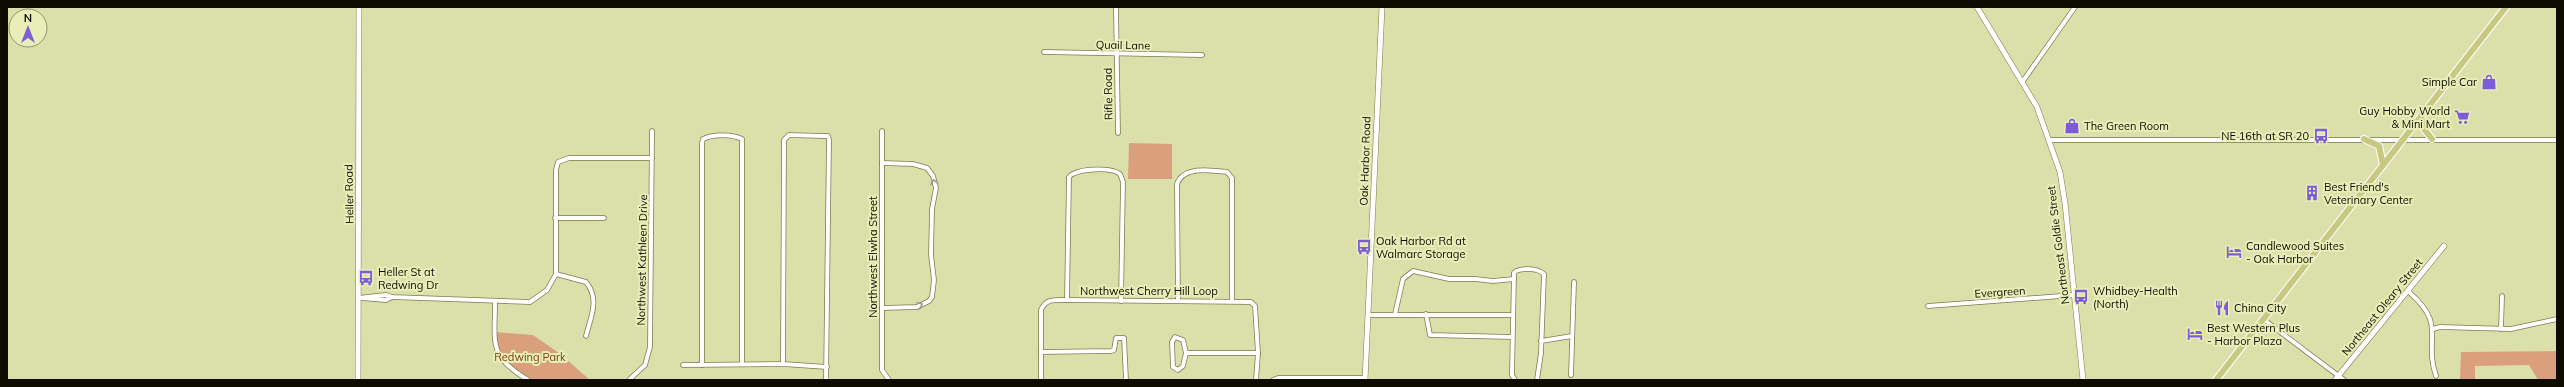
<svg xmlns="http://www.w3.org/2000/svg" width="2564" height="387" viewBox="0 0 2564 387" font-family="Mulish,sans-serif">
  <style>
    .green { fill: #daa07d }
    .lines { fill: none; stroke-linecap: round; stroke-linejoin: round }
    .minor-casing { stroke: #797c4b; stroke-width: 5.5 }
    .tertiary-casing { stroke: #797c4b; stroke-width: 6 }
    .primary-casing { stroke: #fff; stroke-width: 8 }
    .minor { stroke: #fff; stroke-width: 4 }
    .tertiary { stroke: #fff; stroke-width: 5 }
    .primary { stroke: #c7c980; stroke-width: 6 }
    .oneway { stroke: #9e9e99 }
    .labels { text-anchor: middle; stroke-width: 4; stroke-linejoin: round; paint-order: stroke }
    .street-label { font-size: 11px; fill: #0c0d00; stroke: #e9edb8 }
    .poi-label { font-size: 11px; fill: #0c0d00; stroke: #e9edb8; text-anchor: start }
    .park-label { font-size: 11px; fill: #783e15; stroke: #e9edb8 }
  </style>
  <rect width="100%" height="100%" fill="#dbe0ab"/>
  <g class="green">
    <path d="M1129 143 1172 144V179H1128Z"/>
    <path d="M495 332 533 335 559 353 590 380H528L503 364 497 354Z"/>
    <path d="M2557 351V380H2538L2529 365 2475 366V380H2460L2461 352Z"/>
  </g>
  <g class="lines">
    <g class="minor-casing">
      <g id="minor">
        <path d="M1116 7 1118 133"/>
        <path d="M1044 52 1202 55"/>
        <path d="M2023 81 2075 7"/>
        <path d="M882 131V370L889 380"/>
        <path d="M2050 140H2557"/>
        <path d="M555 218H604"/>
        <path d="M556 274 586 282C600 299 591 316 586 336"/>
        <path d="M2409 292C2448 326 2423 338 2436 376"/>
        <path d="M358 298 386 295 392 297 530 302 547 290 556 274V170L558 162 569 158H652"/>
        <path d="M361 298 386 300 392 297"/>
        <path d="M1067 300 1069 177C1077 168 1111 167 1120 174L1123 182 1121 301"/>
        <path d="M1178 301 1177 184C1183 166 1211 170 1227 172L1232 178V300"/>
        <path d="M495 302C495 344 488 356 528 380"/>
        <path d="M1928 306 2074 295"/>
        <path d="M882 308 917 307 929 301 932 297 934 280 931 255 932 209 936 188 933 176 927 168 913 164 882 163"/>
        <path d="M1395 314 1403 279 1413 271 1449 279H1475L1493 281 1514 279"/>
        <path d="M1426 314 1430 335 1512 337"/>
        <path d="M1369 315H1513"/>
        <path d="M2263 319 2344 380"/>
        <path d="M2433 329 2440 327 2511 329 2557 319"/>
        <path d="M2501 329 2502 296"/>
        <path d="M1175 337 1183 340 1186 353 1183 366 1178 370 1173 367 1172 342Z"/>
        <path d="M1541 341 1572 336"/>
        <path d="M1041 352 1111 351 1114 350 1116 338H1124L1126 380"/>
        <path d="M1186 353H1258"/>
        <path d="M783 364 784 140 789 135 824 136H828L829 140 826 380"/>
        <path d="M683 365 783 364 827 367"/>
        <path d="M702 365V143L703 139C713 134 732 134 742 139V364"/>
        <path d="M1571 375 1574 282"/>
        <path d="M629 380 645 365 650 347 652 131"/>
        <path d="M1041 380V310C1046 298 1056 300 1067 300L1251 302 1255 306 1258 353 1256 380"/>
        <path d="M1273 380 1278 378H1365"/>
        <path d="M1515 380 1512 375 1514 273 1516 271C1524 268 1537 268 1544 274L1541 353 1537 380"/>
      </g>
    </g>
    <g class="tertiary-casing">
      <g id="tertiary">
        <path d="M1977 7 2037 107 2060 172 2065 203 2083 380"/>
        <path d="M358 380 359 7"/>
        <path d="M1365 380 1382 7"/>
        <path d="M2335 380 2444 246"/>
      </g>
    </g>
    <g class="primary-casing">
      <g id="primary">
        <path d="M2421 116 2424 129 2432 139"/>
        <path d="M2364 139 2379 146 2383 165"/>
        <path d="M2216 380 2506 7"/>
      </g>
    </g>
    <use href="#minor" class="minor"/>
    <use href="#tertiary" class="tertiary"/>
    <use href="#primary" class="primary"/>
  </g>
  <defs><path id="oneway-chevron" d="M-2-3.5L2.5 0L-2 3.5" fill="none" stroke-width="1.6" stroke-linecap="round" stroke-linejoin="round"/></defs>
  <g class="oneway">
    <use href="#oneway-chevron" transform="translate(934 182) rotate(-100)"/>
    <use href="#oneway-chevron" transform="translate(920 305) rotate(-22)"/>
  </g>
  <defs>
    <g id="shop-bare" transform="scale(1.2)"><path d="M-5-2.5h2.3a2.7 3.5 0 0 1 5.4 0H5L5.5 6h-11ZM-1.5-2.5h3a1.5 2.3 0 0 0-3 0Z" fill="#7c5dd7" stroke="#e9edb8" stroke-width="2.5" paint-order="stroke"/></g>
    <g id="supermarket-bare" transform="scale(1.2)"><path d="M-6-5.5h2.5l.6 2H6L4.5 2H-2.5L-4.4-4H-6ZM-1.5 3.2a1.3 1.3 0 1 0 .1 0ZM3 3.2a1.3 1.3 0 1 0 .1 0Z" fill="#7c5dd7" stroke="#e9edb8" stroke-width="2.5" paint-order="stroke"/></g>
    <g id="bus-bare" transform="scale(1.2)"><path d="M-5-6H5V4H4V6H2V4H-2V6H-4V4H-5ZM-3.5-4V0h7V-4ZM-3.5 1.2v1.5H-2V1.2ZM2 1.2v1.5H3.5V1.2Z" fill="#7c5dd7" stroke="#e9edb8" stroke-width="2.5" paint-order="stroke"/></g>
    <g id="building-bare" transform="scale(1.2)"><path d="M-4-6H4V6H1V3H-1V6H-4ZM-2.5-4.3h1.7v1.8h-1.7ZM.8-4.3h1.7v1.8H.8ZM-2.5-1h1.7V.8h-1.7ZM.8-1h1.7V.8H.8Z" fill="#7c5dd7" stroke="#e9edb8" stroke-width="2.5" paint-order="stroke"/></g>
    <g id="hotel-bare" transform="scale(1.2)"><path d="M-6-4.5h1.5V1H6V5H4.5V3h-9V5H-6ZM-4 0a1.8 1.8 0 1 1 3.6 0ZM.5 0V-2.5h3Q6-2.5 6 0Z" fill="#7c5dd7" stroke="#e9edb8" stroke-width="2.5" paint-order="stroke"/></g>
    <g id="restaurant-bare" transform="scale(1.2)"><path d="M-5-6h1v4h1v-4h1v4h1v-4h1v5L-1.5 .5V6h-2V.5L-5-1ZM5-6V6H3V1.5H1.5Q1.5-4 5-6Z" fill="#7c5dd7" stroke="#e9edb8" stroke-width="2.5" paint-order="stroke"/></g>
  </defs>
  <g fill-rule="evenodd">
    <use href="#shop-bare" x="2489" y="82"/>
    <use href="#supermarket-bare" x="2462" y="117"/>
    <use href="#shop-bare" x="2072" y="126"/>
    <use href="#bus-bare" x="2321" y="136"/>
    <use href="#building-bare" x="2312" y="193"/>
    <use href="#bus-bare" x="1364" y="247"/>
    <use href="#hotel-bare" x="2234" y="252"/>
    <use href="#bus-bare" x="366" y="278"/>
    <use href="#bus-bare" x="2081" y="297"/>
    <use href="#restaurant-bare" x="2222" y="308"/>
    <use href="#hotel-bare" x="2195" y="334"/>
  </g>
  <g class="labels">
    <g class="street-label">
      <text transform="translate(1123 45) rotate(1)" y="4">Quail Lane</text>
      <text transform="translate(1108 94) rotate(-91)" y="4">Rifle Road</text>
      <text transform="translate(1365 161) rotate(-88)" y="4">Oak Harbor Road</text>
      <text transform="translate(349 194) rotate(-91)" y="4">Heller Road</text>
      <text transform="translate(2058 245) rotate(-97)" y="4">Northeast Goldie Street</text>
      <text transform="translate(873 257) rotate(-90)" y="4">Northwest Elwha Street</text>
      <text transform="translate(642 260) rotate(-89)" y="4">Northwest Kathleen Drive</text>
      <text x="1149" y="295">Northwest Cherry Hill Loop</text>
      <text transform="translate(2000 292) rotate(-4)" y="4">Evergreen</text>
      <text transform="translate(2382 307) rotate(-51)" y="4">Northeast Oleary Street</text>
    </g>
    <g class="poi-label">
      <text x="2477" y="86" text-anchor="end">Simple Car</text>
      <text x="2450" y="115" text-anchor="end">Guy Hobby World<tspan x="2450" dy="13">&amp; Mini Mart</tspan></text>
      <text x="2084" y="130">The Green Room</text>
      <text x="2309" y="140" text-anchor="end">NE 16th at SR 20</text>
      <text x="2324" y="191">Best Friend's<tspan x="2324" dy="13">Veterinary Center</tspan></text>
      <text x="1376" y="245">Oak Harbor Rd at<tspan x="1376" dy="13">Walmarc Storage</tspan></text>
      <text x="2246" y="250">Candlewood Suites<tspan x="2246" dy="13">- Oak Harbor</tspan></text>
      <text x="378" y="276">Heller St at<tspan x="378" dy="13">Redwing Dr</tspan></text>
      <text x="2093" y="295">Whidbey-Health<tspan x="2093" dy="13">(North)</tspan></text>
      <text x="2234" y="312">China City</text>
      <text x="2207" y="332">Best Western Plus<tspan x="2207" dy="13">- Harbor Plaza</tspan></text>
    </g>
    <g class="park-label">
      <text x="530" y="361">Redwing Park</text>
    </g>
  </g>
  <rect width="2564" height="387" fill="none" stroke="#0c0d00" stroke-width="16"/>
  <g transform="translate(28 28)"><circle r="19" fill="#e9edb8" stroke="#91936e"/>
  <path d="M0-3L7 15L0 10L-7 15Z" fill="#7c5dd7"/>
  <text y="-6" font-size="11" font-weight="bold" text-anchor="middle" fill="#0c0d00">N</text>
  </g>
</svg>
